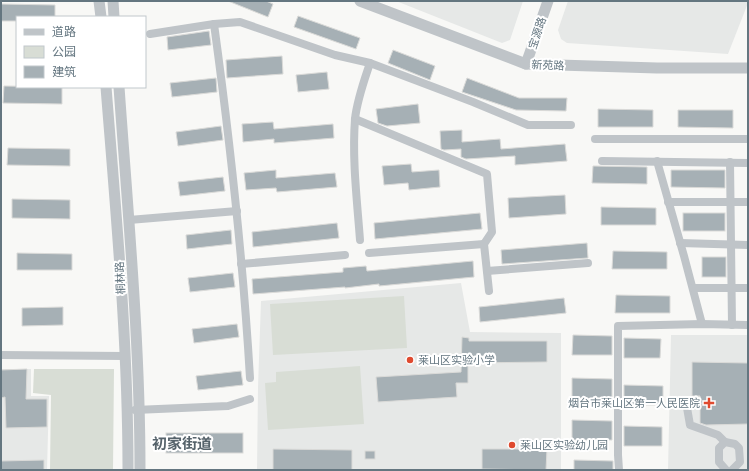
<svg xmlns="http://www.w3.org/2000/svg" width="749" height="471" viewBox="0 0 749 471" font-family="Quicksand,'Noto Sans SC',sans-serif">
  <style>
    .built { fill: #e6e8e7 }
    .green { fill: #d8ddd5 }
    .building { fill: #a6b0b5; stroke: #dadad8 }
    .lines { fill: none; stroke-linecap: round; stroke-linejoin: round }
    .minor { stroke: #bfc4c8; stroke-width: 8 }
    .tertiary { stroke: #bfc4c8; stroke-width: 11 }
    .poi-dot { fill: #df4a2f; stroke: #fff; stroke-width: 1.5 }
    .labels { text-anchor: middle; stroke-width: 4; stroke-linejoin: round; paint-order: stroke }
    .street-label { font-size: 11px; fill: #647680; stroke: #fff }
    .poi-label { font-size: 11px; fill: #647680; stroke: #fff; text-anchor: start }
    .district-label { font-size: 15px; font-weight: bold; fill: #56636b; stroke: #fff }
  </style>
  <rect width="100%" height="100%" fill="#f8f8f6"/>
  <g class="built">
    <path d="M396 1H523L510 40 502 43Z"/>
    <path d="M568 1H748V3L728 54 567 43 561 39 558 30Z"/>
    <path d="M461 283 470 332 561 333V470H257L258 387 261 301Z"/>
    <path d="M671 335H748V470H668Z"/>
    <path d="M1 369H31V396H49L47 470H1Z"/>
  </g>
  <g class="green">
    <path d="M404 296 407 348 273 355 270 304Z"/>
    <path d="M360 366 364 424 268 430 265 383 276 382V372Z"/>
    <path d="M34 369H114L113 470H50L51 395 33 393Z"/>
  </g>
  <g class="building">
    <path d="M228 1H266L273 4 268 17Z"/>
    <path d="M1 4 55 5V17H17V21H1Z"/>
    <path d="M298 16 360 38 356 49 294 27Z"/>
    <path d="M209 31 211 45 168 50 167 37Z"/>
    <path d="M393 50 435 66 430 80 388 63Z"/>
    <path d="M282 56 283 74 227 78 226 60Z"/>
    <path d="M327 72 329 89 298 92 296 75Z"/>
    <path d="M216 78 217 92 172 97 170 83Z"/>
    <path d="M467 78 519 98H567L566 111 516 110 462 92Z"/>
    <path d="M4 86 62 87V104L3 103Z"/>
    <path d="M418 104 420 123 387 126 378 123 376 109Z"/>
    <path d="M598 109 653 110V127H598Z"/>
    <path d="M678 110H733V128L678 127Z"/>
    <path d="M273 122 274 129 333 124 334 138 274 143V139L243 142 242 124Z"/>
    <path d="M221 126 223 140 178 146 176 132Z"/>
    <path d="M462 130V142L500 139 501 149 565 144 567 161 515 165V156L466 159 461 157V149L444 150 441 149 440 131Z"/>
    <path d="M8 148 70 149V166L7 165Z"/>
    <path d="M411 164 412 172 439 170 440 187 409 190 408 183 384 185 382 166Z"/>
    <path d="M593 166 647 167V184L592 183Z"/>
    <path d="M276 170V178L335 173 337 187 277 192 276 188 246 190 244 173Z"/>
    <path d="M671 170H725V188L671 187Z"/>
    <path d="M223 177 225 191 180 196 178 182Z"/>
    <path d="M565 195 566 214 509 218 508 198Z"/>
    <path d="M12 199 70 200V219L12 218Z"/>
    <path d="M601 207 656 208V225H601Z"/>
    <path d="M480 213 482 229 375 239 374 223Z"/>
    <rect x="683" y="213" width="42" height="18"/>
    <path d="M337 223 339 238 253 247 252 232Z"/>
    <path d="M231 230 232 244 187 249 186 235Z"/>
    <path d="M587 243 588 258 502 264 501 250Z"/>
    <path d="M613 251 667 252V269H612Z"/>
    <path d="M17 253 72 254V270H17Z"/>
    <rect x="702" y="257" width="24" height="20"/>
    <path d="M473 261 474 277 379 286V284L345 288V287L253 294 252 279 343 272V268L366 266 367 271Z"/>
    <path d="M233 273 235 287 190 292 188 278Z"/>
    <path d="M616 295 670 296V313H615Z"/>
    <path d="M564 298 566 313 480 322 479 307Z"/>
    <path d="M63 307V325L22 326V308Z"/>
    <path d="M237 324 239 337 194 343 192 329Z"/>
    <path d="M573 335 612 336V355H572Z"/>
    <path d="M462 337 469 338V341H547V362L468 363V383H456L457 397 378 402 376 377 461 372Z"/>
    <path d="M624 338 661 339 660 358H624Z"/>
    <path d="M692 362 748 363V424L706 425 700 423V396H692Z"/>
    <path d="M27 369 26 399H47V427L6 428 5 397 1 398V370Z"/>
    <path d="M241 371 243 385 198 390 196 376Z"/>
    <path d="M572 378 612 379V399L572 398Z"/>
    <path d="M624 385 663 386V405H624Z"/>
    <path d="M572 420 612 421V440H572Z"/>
    <path d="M624 426 662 427V446H624Z"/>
    <rect x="166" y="433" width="77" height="20"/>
    <path d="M273 449 352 450V470H273Z"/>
    <path d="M482 449H547L546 470 482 469Z"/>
    <rect x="365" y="451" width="10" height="8"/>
    <path d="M44 460V470H1V461Z"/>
    <path d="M574 460 613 461V470H574Z"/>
  </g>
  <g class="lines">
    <g class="minor">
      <path d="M214 24C230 141 243 259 250 378"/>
      <path d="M150 34 214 24 240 22 335 55 370 63 473 102 528 125H571"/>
      <path d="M355 119 487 174 492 232 484 244 489 291"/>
      <path d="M595 139H748"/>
      <path d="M602 161 748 163"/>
      <path d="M657 161 684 256 702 324"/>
      <path d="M730 162 732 325"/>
      <path d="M668 202H748"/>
      <path d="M129 220 237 211"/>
      <path d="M360 240C357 200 352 159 355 119 357 100 364 81 370 63"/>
      <path d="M680 243 748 245"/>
      <path d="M369 253 484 244"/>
      <path d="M241 264 345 255"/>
      <path d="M487 271 588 263"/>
      <path d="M693 288H748"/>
      <path d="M1 355 124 356"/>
      <path d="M686 402 690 425 718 435 725 442"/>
      <path d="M135 410 228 406 250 399"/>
      <path d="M619 470 618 455V326L702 324 748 325"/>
      <path d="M726 470 719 462V448L725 442 735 444 739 448 740 462 732 470"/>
    </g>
    <g class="tertiary">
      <path d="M99 1 101 17"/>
      <path d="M113 1 114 17"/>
      <path d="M360 1 526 64 657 68H748"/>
      <path d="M526 64 548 1"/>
      <path d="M106 87C116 214 128 342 128 470"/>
      <path d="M119 87C128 214 140 342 140 470"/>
    </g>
  </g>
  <g class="poi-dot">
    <circle cx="410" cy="360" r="4"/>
    <path d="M707 397h4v4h4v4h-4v4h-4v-4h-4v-4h4z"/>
    <circle cx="512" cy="445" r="4"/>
  </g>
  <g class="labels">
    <g class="street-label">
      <text transform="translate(537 33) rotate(-71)" y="4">宝源路</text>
      <text transform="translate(548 65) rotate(2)" y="4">新苑路</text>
      <text transform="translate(120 278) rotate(-93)" y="4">桐林路</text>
    </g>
    <g class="poi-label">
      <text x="418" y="364">莱山区实验小学</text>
      <text x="700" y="407" text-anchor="end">烟台市莱山区第一人民医院</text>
      <text x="520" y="449">莱山区实验幼儿园</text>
    </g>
    <g class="district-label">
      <text x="182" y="449">初家街道</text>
    </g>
  </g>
  <rect width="749" height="471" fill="none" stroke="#647680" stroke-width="4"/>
  <rect x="16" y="16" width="130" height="72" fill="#ffffff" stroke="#c1c8cc"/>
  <rect x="24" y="29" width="20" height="6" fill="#bfc4c8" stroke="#c1c8cc"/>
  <text x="52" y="36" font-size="12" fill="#647680">道路</text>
  <rect x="24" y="46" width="20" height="12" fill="#d8ddd5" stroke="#c1c8cc"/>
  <text x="52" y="56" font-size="12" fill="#647680">公园</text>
  <rect x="24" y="66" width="20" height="12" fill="#a6b0b5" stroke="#c1c8cc"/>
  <text x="52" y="76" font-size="12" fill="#647680">建筑</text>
</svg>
